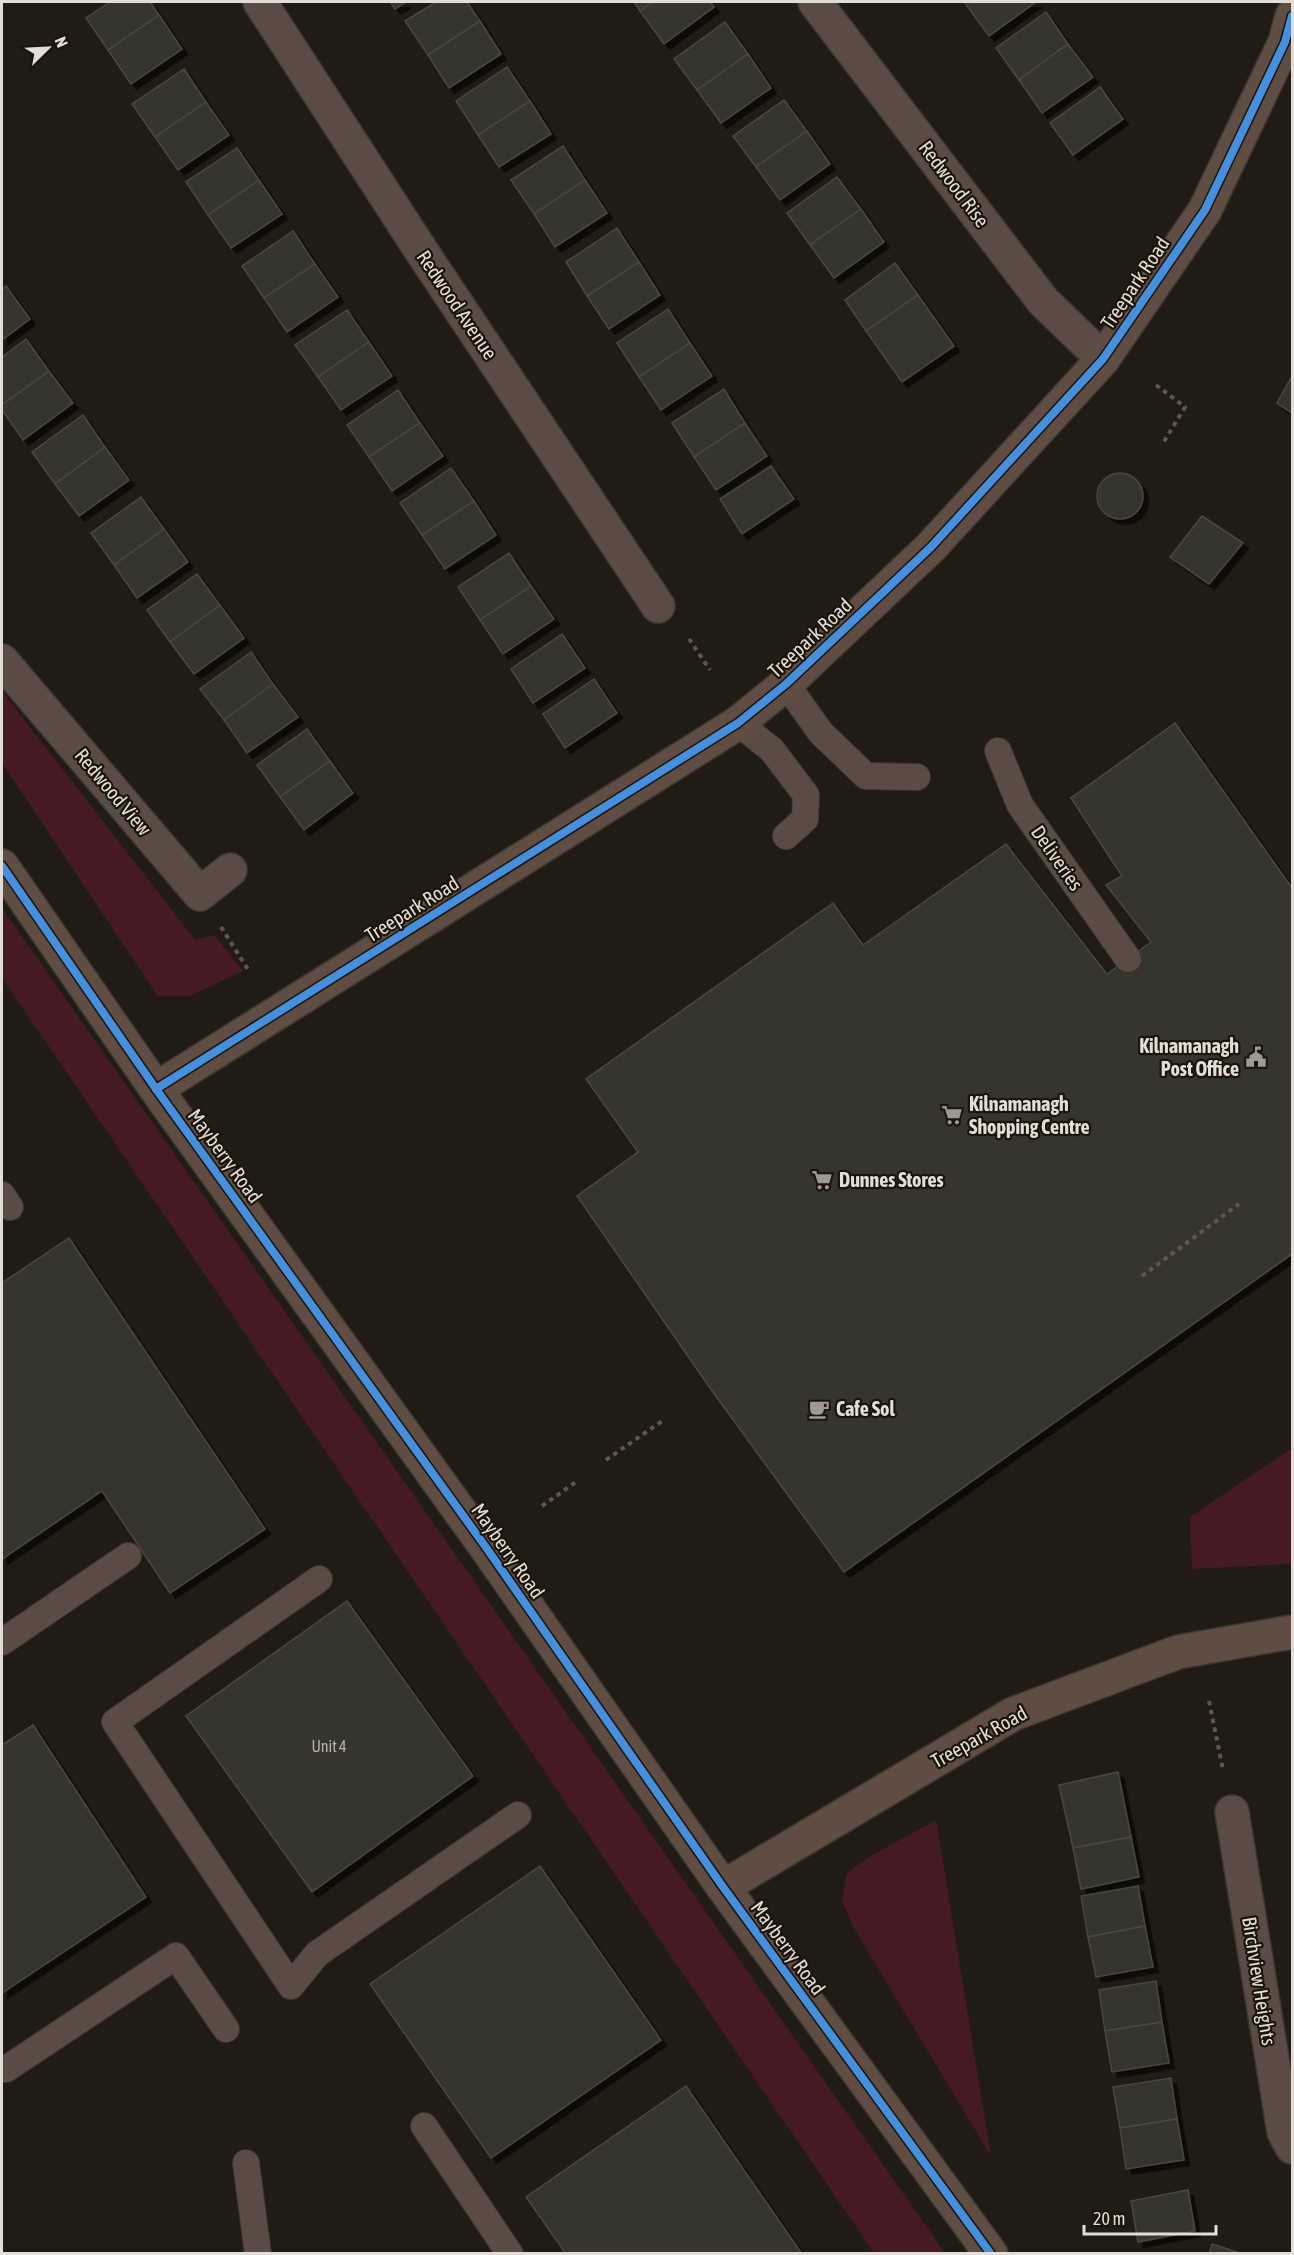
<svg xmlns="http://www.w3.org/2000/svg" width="1294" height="2255" viewBox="0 0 1294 2255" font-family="'Asap Condensed',sans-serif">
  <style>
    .green { fill: #461a22 }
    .building { fill: #36352f; stroke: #484741; stroke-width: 1.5; filter: url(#shadow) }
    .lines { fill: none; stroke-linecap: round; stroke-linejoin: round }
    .lane-casing { stroke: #3a3631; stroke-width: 28 }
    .street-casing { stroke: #3a3631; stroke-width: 36 }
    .secondary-casing { stroke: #3a3631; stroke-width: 36 }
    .path { stroke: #5e554f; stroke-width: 4; stroke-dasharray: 4.5 4.5; stroke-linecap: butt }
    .lane { stroke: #5a4c45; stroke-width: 26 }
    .street { stroke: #5a4c45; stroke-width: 33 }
    .secondary { stroke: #5f4c43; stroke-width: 33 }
    .cycleway-casing { stroke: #1b1409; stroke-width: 11 }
    .cycleway { stroke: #468fdf; stroke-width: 8 }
    .labels { text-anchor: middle; stroke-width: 4.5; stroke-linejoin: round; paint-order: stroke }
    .number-label { font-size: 16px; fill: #b7b3ac }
    .street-label { font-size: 20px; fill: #e2ddd6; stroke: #1b1409 }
    .poi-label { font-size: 20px; font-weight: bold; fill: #e2ddd6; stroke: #1b1409; text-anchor: start }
  </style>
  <defs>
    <filter id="shadow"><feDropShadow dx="5.5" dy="5.5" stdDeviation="0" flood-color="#0009"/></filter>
  </defs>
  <rect width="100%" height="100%" fill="#201c15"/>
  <g class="green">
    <path d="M2 691 195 940 214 935 243 971 190 996H158L2 763Z"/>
    <path d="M2 908 945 2253H874L2 978Z"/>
    <path d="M1292 1448V1564L1192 1569 1190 1517Z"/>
    <path d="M936 1820 991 2156 854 1928 842 1901 847 1873 869 1857Z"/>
  </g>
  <g class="building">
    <path d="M110 2H150L159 15 108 50 86 18Z"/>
    <path d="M390 2H406L395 9Z"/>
    <path d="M436 2H467L480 21 428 55 405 21Z"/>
    <path d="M634 2H653L640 11Z"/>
    <path d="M653 2H710L714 7 664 44 640 11Z"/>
    <path d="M967 2H1036L989 36 965 3Z"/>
    <path d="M1046 12 1068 44 1019 80 996 48Z"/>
    <path d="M159 15 182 49 131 84 108 50Z"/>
    <path d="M480 21 501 54 449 88 428 55Z"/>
    <path d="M725 22 748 54 697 90 674 59Z"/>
    <path d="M1068 44 1093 77 1042 113 1019 80Z"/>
    <path d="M748 54 771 88 721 123 697 90Z"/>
    <path d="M507 67 530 101 478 135 456 101Z"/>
    <path d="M184 69 206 102 155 137 132 104Z"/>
    <path d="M1100 87 1123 119 1073 155 1050 123Z"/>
    <path d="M784 100 807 131 756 167 733 136Z"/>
    <path d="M530 101 551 134 499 167 478 135Z"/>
    <path d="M206 102 229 135 178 170 155 137Z"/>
    <path d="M807 131 830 164 780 200 756 167Z"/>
    <path d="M563 146 585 180 534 214 511 180Z"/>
    <path d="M237 148 259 180 208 215 186 182Z"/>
    <path d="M837 177 861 209 810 245 787 213Z"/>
    <path d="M259 180 282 214 231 248 208 215Z"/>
    <path d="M585 180 607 213 555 247 534 214Z"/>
    <path d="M861 209 884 242 834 278 810 245Z"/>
    <path d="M617 228 639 262 587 296 566 262Z"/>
    <path d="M293 231 315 264 264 298 242 266Z"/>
    <path d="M639 262 660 295 609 329 587 296Z"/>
    <path d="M895 263 918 295 866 331 845 300Z"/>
    <path d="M315 264 338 297 287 332 264 298Z"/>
    <path d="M6 286 30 319 2 340V290Z"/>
    <path d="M918 295 954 346 902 382 866 331Z"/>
    <path d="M668 309 690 343 639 377 617 343Z"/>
    <path d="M347 310 369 342 318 377 295 345Z"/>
    <path d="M26 339 49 371 2 405V357Z"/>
    <path d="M369 342 392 376 341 410 318 377Z"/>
    <path d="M690 343 712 376 661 410 639 377Z"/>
    <path d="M49 371 73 403 23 440 2 410V405Z"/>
    <path d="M1292 376V413L1277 403Z"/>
    <path d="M724 389 745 423 694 457 672 423Z"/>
    <path d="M398 390 420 423 369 457 347 425Z"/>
    <path d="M83 415 105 447 55 484 32 452Z"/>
    <path d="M420 423 443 456 392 491 369 457Z"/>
    <path d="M745 423 767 456 716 490 694 457Z"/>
    <path d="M105 447 129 480 79 516 55 484Z"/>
    <path d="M771 466 794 499 742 534 720 499Z"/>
    <path d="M451 468 474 501 422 535 400 503Z"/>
    <circle cx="1120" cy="496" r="23"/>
    <path d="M141 497 164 529 114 565 91 533Z"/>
    <path d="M474 501 496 535 445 569 422 535Z"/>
    <path d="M1202 516 1243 543 1209 584 1170 557Z"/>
    <path d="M164 529 188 562 137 598 114 565Z"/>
    <path d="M509 553 531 586 480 620 458 587Z"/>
    <path d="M197 574 220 605 170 642 147 610Z"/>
    <path d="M531 586 554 619 503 654 480 620Z"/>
    <path d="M220 605 244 638 194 674 170 642Z"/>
    <path d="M562 634 585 668 533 703 511 669Z"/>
    <path d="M251 652 273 684 224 720 200 689Z"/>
    <path d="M594 679 617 713 565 748 543 714Z"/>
    <path d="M273 684 298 717 247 753 224 720Z"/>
    <path d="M1175 723 1292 888V1254L844 1572 710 1388 577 1196 638 1152 586 1079 833 903 863 945 1006 844 1107 974 1151 942 1106 885 1122 876 1071 798Z"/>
    <path d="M307 729 330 761 280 797 257 765Z"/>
    <path d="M330 761 353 793 304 830 280 797Z"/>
    <path d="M69 1238 265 1529 170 1593 102 1491 2 1559V1283Z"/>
    <path d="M347 1601 473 1776 312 1892 186 1716Z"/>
    <path d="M33 1725 146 1897 2 1993V1745Z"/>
    <path d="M1118 1772 1131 1837 1073 1848 1059 1785Z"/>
    <path d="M1131 1837 1139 1877 1081 1889 1073 1848Z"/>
    <path d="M540 1866 661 2040 491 2158 370 1984Z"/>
    <path d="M1138 1886 1145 1926 1088 1937 1081 1896Z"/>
    <path d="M1145 1926 1153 1967 1096 1977 1088 1937Z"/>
    <path d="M1156 1981 1162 2022 1105 2031 1099 1990Z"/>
    <path d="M1162 2022 1169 2063 1112 2072 1105 2031Z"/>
    <path d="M1171 2078 1177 2119 1120 2128 1113 2087Z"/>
    <path d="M686 2086 802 2254H566L526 2197Z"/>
    <path d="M1177 2119 1184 2160 1126 2169 1120 2128Z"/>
    <path d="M1188 2190 1195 2231 1138 2242 1131 2201Z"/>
    <path d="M1212 2244 1243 2254H1209Z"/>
  </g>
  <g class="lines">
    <g class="lane-casing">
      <g id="lane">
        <path d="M786 684 821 733 866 776 917 777"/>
        <path d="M738 723 772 750 806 795 805 819 786 836"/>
        <path d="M998 751 1020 805 1128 959"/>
        <path d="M2 1195 10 1207"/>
        <path d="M319 1579 115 1722 291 1986 317 1954 518 1815"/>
        <path d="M2 1642 128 1556"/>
        <path d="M6 2069 176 1956 226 2029"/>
        <path d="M424 2126 510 2254"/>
        <path d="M246 2163 258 2254"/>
      </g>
    </g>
    <g class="street-casing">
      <g id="street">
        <path d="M260 2 424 255 658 606"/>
        <path d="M815 2 1043 301 1103 359"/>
        <path d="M2 661 200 894 230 870"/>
        <path d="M1232 1812 1284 2132 1292 2147"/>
      </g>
    </g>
    <g class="secondary-casing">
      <g id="secondary">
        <path d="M2 866 156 1089 485 1546 723 1887 991 2254"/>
        <path d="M156 1089 738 723 786 684 931 547 1103 359 1205 210 1285 42 1292 16"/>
        <path d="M723 1887 1013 1714 1178 1652 1292 1632"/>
      </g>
    </g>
    <g class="path">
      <path d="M1156 385 1185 407 1163 443"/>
      <path d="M689 639 710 670"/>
      <path d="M221 927 249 971"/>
      <path d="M1142 1276 1239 1204"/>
      <path d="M606 1460 665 1419"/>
      <path d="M542 1506 576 1482"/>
      <path d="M1209 1701 1223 1770"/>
    </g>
    <use href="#lane" class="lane"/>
    <use href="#street" class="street"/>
    <use href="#secondary" class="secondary"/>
    <g class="cycleway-casing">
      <g id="cycleway">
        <path d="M2 866 156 1089 485 1546 723 1887 991 2254"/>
        <path d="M156 1089 738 723 786 684 931 547 1103 359 1205 210 1285 42 1292 16"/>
      </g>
    </g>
    <use href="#cycleway" class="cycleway"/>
  </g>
  <defs>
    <g id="civic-bare" transform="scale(1.62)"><path d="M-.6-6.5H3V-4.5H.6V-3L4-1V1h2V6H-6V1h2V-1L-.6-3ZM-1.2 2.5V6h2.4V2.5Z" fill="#9e9992" stroke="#1b1409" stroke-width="2.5" paint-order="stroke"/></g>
    <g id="supermarket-bare" transform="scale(1.62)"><path d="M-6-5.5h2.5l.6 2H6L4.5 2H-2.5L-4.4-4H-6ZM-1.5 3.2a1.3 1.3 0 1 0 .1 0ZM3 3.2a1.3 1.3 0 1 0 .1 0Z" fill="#9e9992" stroke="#1b1409" stroke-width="2.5" paint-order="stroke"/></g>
    <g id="cafe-bare" transform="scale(1.62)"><path d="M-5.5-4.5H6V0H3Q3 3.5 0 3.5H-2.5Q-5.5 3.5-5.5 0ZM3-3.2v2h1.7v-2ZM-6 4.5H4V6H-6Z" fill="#9e9992" stroke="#1b1409" stroke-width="2.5" paint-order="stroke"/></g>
  </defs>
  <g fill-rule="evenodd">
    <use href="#civic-bare" x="1256" y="1057"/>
    <use href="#supermarket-bare" x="952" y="1115"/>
    <use href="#supermarket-bare" x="822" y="1180"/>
    <use href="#cafe-bare" x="819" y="1409"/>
  </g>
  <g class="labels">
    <g class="number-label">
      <text x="329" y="1752">Unit 4</text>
    </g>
    <g class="street-label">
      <text transform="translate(954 184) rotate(53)" y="7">Redwood Rise</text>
      <text transform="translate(1135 283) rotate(-56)" y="7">Treepark Road</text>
      <text transform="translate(457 305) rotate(56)" y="7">Redwood Avenue</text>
      <text transform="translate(810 638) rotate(-43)" y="7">Treepark Road</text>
      <text transform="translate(113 792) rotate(50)" y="7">Redwood View</text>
      <text transform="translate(1057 858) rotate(55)" y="7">Deliveries</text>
      <text transform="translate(412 909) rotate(-32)" y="7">Treepark Road</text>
      <text transform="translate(225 1156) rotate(54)" y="7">Mayberry Road</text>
      <text transform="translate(508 1551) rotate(55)" y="7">Mayberry Road</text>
      <text transform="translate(979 1737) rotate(-29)" y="7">Treepark Road</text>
      <text transform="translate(788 1948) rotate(54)" y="7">Mayberry Road</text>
      <text transform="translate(1259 1981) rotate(81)" y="7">Birchview Heights</text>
    </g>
    <g class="poi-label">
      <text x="1239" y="1053" text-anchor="end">Kilnamanagh<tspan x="1239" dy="23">Post Office</tspan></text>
      <text x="969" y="1111">Kilnamanagh<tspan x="969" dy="23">Shopping Centre</tspan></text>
      <text x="839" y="1187">Dunnes Stores</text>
      <text x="836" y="1416">Cafe Sol</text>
    </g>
  </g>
  <rect width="1294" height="2255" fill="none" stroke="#e2ddd6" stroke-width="6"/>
  <g transform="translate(48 48) rotate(66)" stroke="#1b1409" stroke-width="4.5" paint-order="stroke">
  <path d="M0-4.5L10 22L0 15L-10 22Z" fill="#e2ddd6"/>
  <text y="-9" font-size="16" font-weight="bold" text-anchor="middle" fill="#e2ddd6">N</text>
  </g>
  <path d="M1084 2225v9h132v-9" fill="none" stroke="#e2ddd6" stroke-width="3"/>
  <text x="1093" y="2225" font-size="18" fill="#e2ddd6" stroke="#1b1409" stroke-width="4.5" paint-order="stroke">20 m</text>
</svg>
